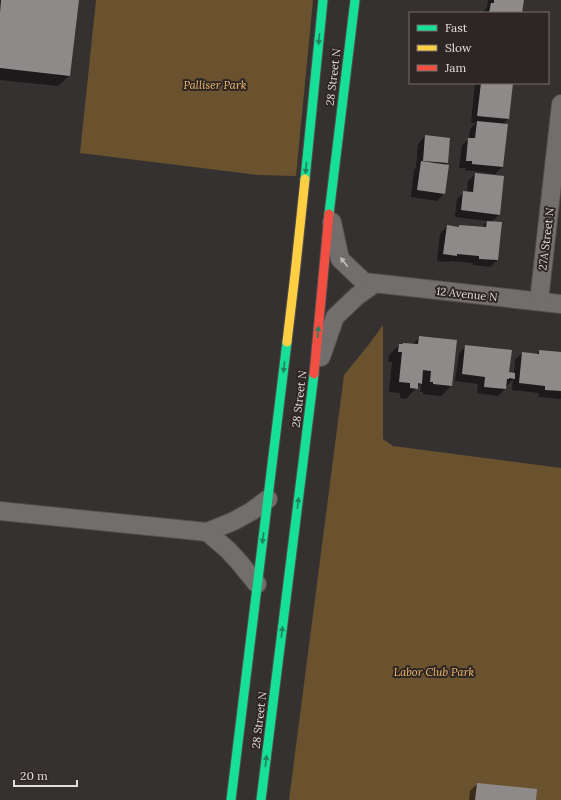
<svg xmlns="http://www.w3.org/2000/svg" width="561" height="800" viewBox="0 0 561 800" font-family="Lora,serif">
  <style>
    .green { fill: #6a522f }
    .shadow { fill: #0007 }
    .building { fill: #8d8a89 }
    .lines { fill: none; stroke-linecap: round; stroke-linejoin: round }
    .street-casing { stroke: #514d4c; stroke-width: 20 }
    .fast-casing { stroke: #514d4c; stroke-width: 11 }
    .slow-casing { stroke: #514d4c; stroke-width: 11 }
    .jam-casing { stroke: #514d4c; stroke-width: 11 }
    .street { stroke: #726e6e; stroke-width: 18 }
    .fast { stroke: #16e098; stroke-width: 9 }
    .slow { stroke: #ffcf43; stroke-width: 9 }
    .jam { stroke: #f24e42; stroke-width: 9 }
    .oneway { fill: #22835e }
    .oneway2 { fill: #c0bcbb }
    .labels { text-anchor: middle; stroke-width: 4; stroke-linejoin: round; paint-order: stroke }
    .street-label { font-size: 11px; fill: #e2dddc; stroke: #2e2625 }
    .park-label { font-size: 11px; font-style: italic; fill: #f5bc69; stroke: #2e2625 }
  </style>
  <rect width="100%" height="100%" fill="#363131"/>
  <g class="green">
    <path d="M96 0H313L296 176 258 175 80 153Z"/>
    <path d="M383 325V439L393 446 561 468V800H289L344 375 370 343Z"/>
  </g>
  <g class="shadow">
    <path d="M0 0H78L69 76 58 86 0 80Z"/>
    <path d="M488 0H523L521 13H484V11L487 7Z"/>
    <path d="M475 83H512L508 119 502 125V167L495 174 465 170 466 168H459L462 146 469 138 470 129 476 123H471Z"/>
    <path d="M425 136 447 162 444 165 445 193 437 201 411 197 414 170 416 168 418 144Z"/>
    <path d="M475 174 499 215 491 222 501 223 497 260 490 267 473 265V263L451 261 449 262 437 261 440 234 447 226 457 228 459 226 481 228 488 221 455 217 457 199 464 192 467 193 468 181Z"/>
    <path d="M420 337 451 386 441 396 423 394V392H420L421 383 406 399 400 398V393L389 392 392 362H388L389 355 399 345H412Z"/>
    <path d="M466 346 508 373 514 374 515 360 522 353 536 355 539 351 561 353V399L538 397 539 393 512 390 513 379 507 386 505 385V389L498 396 477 393 478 384 455 381 459 353Z"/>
    <path d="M477 784 535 800H469L470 791Z"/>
  </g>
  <g class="building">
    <path d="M1 0H79L70 76 0 68V13Z"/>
    <path d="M494 0H524L522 13H489L491 3H494Z"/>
    <path d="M481 83H513L509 119 477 116Z"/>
    <path d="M477 121 508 124 503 167 472 164V161H466L468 138H475Z"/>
    <path d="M425 135 450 138 448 163 423 161Z"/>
    <path d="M421 161 449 165 445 194 417 190Z"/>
    <path d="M475 173 504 176 500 215 461 210 463 191 473 192Z"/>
    <path d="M487 221 502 222 498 260 479 259V256L457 254V256L443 254 447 225 459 227V225L486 227Z"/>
    <path d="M419 336 457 340 452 386 433 384V382H430L431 371 423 370 422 384 418 383V389L410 388V383L399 382 402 352H398L399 344H403V343L418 344Z"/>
    <path d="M465 345 512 350 509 372 515 373V379L509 378V379H507L506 389 484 387 485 377 462 374Z"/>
    <path d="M539 350 561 352V391L545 390V386L519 383 522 352 539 354Z"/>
    <path d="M477 783 537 789 536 800H475Z"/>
  </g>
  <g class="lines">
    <g class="street-casing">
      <g id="street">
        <path d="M332 222 340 259 364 282 561 304"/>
        <path d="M539 301 561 104"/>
        <path d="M321 357 335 317 357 296 374 284"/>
        <path d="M0 511 207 532 234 521 252 511 268 499"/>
        <path d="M207 532 228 550 239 562 257 584"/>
      </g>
    </g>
    <g class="fast-casing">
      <g id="fast">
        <path d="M305 179 323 0"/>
        <path d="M329 214 355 0"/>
        <path d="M231 800 287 342"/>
        <path d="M261 800 314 374"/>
      </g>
    </g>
    <g class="slow-casing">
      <path id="slow" d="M287 342 295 274 305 179"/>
    </g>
    <g class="jam-casing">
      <path id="jam" d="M314 374 329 214"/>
    </g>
    <use href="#street" class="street"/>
    <use href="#fast" class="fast"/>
    <use href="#slow" class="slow"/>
    <use href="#jam" class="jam"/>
  </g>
  <defs><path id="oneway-solid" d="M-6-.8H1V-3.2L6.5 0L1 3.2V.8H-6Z"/></defs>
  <g class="oneway">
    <use href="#oneway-solid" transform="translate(319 39) rotate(96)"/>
    <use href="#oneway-solid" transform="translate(306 168) rotate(96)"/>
    <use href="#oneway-solid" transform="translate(318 332) rotate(-85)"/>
    <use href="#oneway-solid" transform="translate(284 367) rotate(97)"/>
    <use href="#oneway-solid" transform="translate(298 503) rotate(-83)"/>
    <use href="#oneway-solid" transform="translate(263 538) rotate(97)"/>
    <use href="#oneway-solid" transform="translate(282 632) rotate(-83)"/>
    <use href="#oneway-solid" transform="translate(266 761) rotate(-83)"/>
  </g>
  <use class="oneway2" href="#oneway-solid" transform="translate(344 262) rotate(-129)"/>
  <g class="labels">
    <g class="street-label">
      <text transform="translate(333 77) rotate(-83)" y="4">28 Street N</text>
      <text transform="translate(546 239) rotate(-83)" y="4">27A Street N</text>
      <text transform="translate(467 294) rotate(6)" y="4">12 Avenue N</text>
      <text transform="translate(299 399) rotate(-83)" y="4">28 Street N</text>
      <text transform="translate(259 720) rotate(-83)" y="4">28 Street N</text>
    </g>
    <g class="park-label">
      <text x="215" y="89">Palliser Park</text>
      <text x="434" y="676">Labor Club Park</text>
    </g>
  </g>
  <rect x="409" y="12" width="140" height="72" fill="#2e2625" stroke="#766f6e"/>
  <rect x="417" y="25" width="20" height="6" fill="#16e098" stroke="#766f6e"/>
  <text x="445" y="32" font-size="12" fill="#e2dddc">Fast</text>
  <rect x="417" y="45" width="20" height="6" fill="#ffcf43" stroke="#766f6e"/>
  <text x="445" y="52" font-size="12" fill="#e2dddc">Slow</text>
  <rect x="417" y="65" width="20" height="6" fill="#f24e42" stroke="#766f6e"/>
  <text x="445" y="72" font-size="12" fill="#e2dddc">Jam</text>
  <path d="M14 780v6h63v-6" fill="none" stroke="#e2dddc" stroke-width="2"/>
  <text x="20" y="780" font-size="12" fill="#e2dddc" stroke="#2e2625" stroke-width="3" paint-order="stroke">20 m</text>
</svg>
